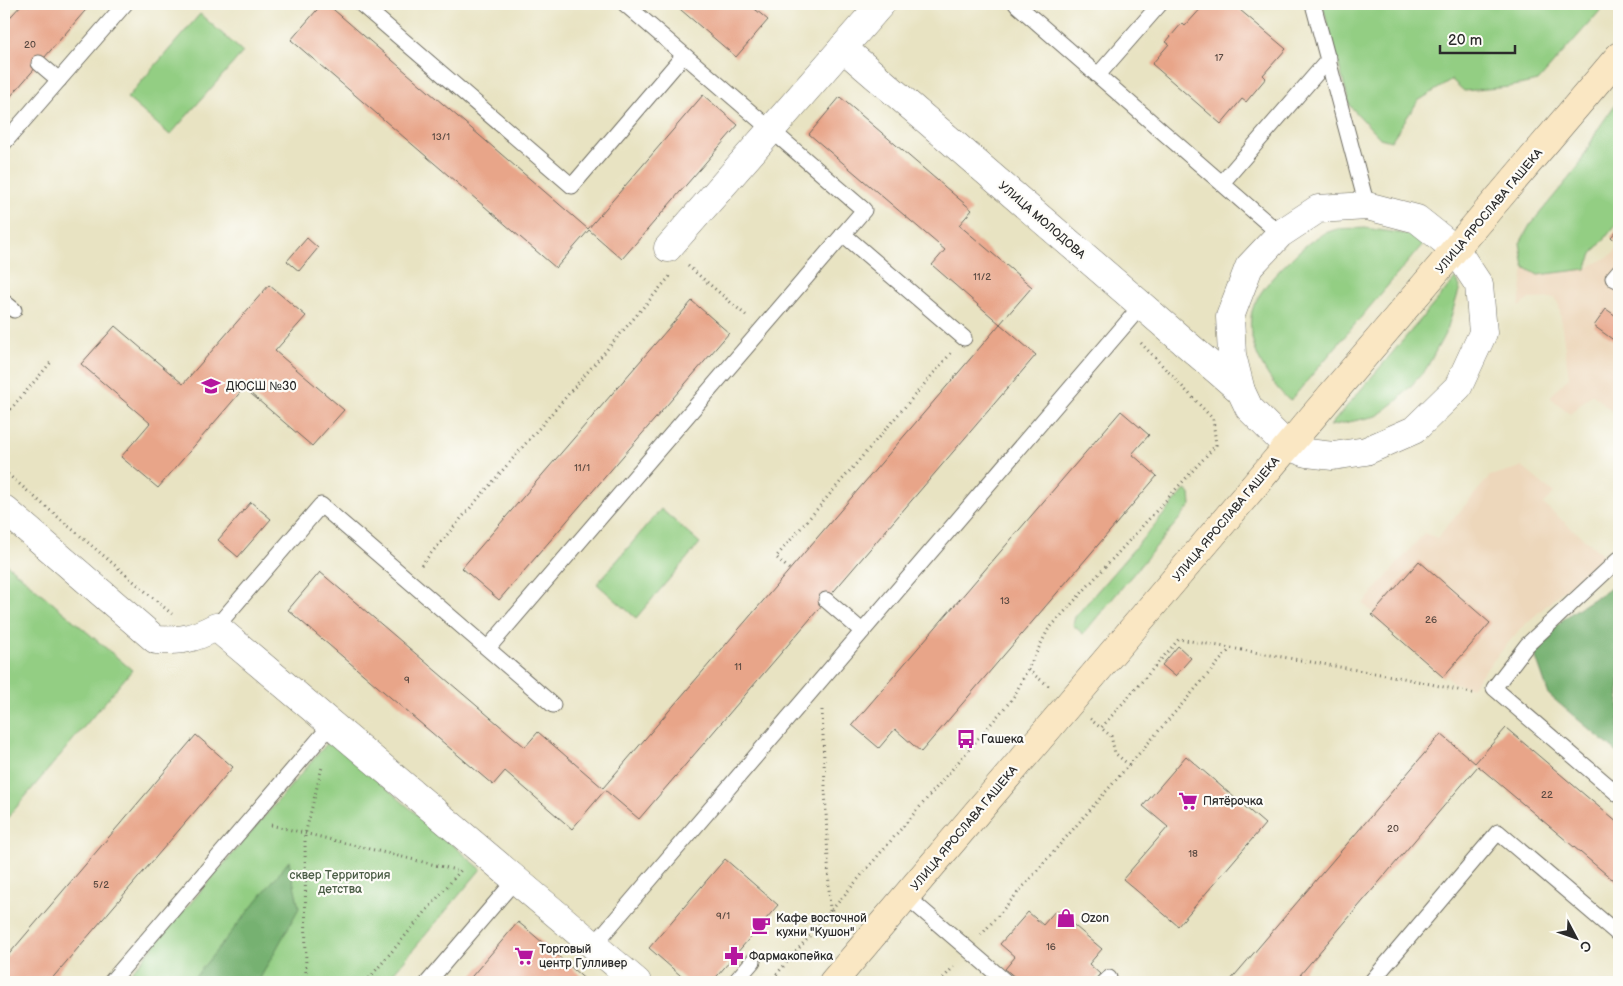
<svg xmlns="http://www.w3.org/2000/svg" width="1623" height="986" viewBox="0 0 1623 986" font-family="'Balsamiq Sans',sans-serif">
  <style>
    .built { fill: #edd7bb }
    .green { fill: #93ce83; stroke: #5f7c57 }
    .forest { fill: #76b171; stroke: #506e4e }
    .building { fill: #e8a589 }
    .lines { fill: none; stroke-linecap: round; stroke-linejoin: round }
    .service-casing { stroke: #6d6b60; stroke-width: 17 }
    .minor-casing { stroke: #6d6b60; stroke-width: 29 }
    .secondary-casing { stroke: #6d6b60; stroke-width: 29 }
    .path { stroke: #6d6b60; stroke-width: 3; stroke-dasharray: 1 4; stroke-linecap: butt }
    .service { stroke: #fff; stroke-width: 15 }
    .minor { stroke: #fff; stroke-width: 28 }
    .secondary { stroke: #fae7c3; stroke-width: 28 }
    .labels { text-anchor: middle; stroke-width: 4.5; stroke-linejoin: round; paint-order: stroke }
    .number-label { font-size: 10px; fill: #5a4a42 }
    .street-label { font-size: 12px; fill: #2b2b2b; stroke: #fdfcf7 }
    .poi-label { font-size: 12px; fill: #2b2b2b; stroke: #fdfcf7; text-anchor: start }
    .park-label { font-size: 12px; fill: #4a5c45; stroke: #fdfcf7 }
  </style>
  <rect width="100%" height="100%" fill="#fdfcf7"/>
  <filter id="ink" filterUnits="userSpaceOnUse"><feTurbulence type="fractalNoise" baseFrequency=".02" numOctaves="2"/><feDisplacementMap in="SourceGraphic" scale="10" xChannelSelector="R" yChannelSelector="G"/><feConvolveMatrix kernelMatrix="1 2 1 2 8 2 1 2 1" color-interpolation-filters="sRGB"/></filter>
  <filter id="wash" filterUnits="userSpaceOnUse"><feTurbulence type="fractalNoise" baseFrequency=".0096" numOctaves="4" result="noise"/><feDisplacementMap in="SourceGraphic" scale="20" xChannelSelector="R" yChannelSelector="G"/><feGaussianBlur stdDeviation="1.12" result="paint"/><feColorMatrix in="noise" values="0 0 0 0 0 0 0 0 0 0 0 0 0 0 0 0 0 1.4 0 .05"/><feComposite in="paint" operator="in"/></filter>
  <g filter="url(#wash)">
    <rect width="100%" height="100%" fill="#e8e3c2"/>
    <g class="built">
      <path d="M1619 247V407L1614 413 1592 394 1570 414 1550 397 1569 377 1559 306 1555 298 1529 299 1519 307 1524 267 1531 272 1586 269 1613 254Z"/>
      <path d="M1522 467 1554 493 1543 504 1603 555 1520 629 1471 687 1455 684 1363 604 1424 533 1437 538 1490 476Z"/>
    </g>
    <g class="green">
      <path d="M1326 4H1606L1538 81 1509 87 1464 91 1452 80 1418 101 1391 141 1380 138 1350 106 1323 7Z"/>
      <path d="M200 14 243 52 170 135 127 98Z"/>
      <path d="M1619 99V221L1592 254 1586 269 1538 275 1524 267 1520 243 1530 225 1578 167 1598 129Z"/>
      <path d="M1365 228 1412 235 1423 244 1290 401C1267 381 1241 337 1254 305 1261 289 1278 271 1290 260 1302 248 1315 236 1331 231 1340 227 1355 229 1365 228Z"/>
      <path d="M1456 278 1460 287 1447 330 1426 369 1398 400 1377 416 1330 426Z"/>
      <path d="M1185 490 1190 494 1191 505 1083 634 1073 625 1075 617Z"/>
      <path d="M661 509 700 543 636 618 597 584Z"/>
      <path d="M4 562 132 670 4 822Z"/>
      <path d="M330 740 481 869 386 982H123Z"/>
    </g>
    <g class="forest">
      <path d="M1611 588 1619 595V754L1549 695 1534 652C1551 623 1583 605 1611 588Z"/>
      <path d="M289 861 299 908 258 982H191Z"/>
    </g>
    <g id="blocks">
      <g class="building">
        <path d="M22 4H91L4 104V24Z"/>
        <path d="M322 4H327L588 229 703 95 738 125 622 259 589 230 556 268 291 40Z"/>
        <path d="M674 4H749L768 20 736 57Z"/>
        <path d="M1205 4H1233L1286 49 1263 75 1266 78 1246 102 1242 99 1221 124 1152 64 1169 44 1166 42 1182 23 1185 26Z"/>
        <path d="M840 97 972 210 959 225 1032 287 1000 324 932 265 945 250 809 134Z"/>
        <path d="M1619 228V244L1611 237Z"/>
        <path d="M307 238 318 248 299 271 287 261Z"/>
        <path d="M269 285 306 316 275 351 344 410 312 446 244 388 158 488 121 457 150 423 81 364 115 326 183 384Z"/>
        <path d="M692 301 729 333 499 600 462 568Z"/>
        <path d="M1606 309 1619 318V344L1594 326Z"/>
        <path d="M1000 324 1036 355 639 819 605 790 572 829 505 771 493 785 288 610 320 572 525 747 538 732 603 788Z"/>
        <path d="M1121 411 1149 435 1132 454 1157 476 921 752 895 729 879 748 852 725Z"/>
        <path d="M251 502 271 519 238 557 218 540Z"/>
        <path d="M1419 561 1490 623 1443 677 1372 615Z"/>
        <path d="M1178 646 1191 658 1175 676 1162 665Z"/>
        <path d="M1506 728 1619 824V885L1478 766 1294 982H1229L1441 734 1475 763Z"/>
        <path d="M196 735 233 767 49 982H4V960Z"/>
        <path d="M1186 756 1265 824 1178 926 1123 879 1168 827 1143 806Z"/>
        <path d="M725 859 778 905 712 982H688L649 948Z"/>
        <path d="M1056 910 1102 949 1089 964 1100 974 1093 982H1021L1005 969 1015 957 1000 944 1028 912 1043 925Z"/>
        <path d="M518 922 528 930 588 982H467Z"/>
      </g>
    </g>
  </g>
  <g filter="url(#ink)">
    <use href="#blocks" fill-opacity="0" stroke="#6d6b60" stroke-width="1"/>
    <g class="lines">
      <g class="service-casing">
        <g id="service">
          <path d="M361 4 572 186 684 55"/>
          <path d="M1016 4 1280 234"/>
          <path d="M1313 4 1367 206"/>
          <path d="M39 63 59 80"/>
          <path d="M1098 75 1160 4"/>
          <path d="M4 143 125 4"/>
          <path d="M1222 183 1329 59"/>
          <path d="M843 234 964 338"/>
          <path d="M1619 271 1613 278 1619 281"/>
          <path d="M4 302 14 310"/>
          <path d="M1619 559 1527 645 1494 688 1619 795"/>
          <path d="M826 600 862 631"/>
          <path d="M216 627 321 505 553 705"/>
          <path d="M488 648 864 210 625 4"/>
          <path d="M906 896 1006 982"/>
          <path d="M594 945 1141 306"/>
          <path d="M111 982 332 724"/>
          <path d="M428 982 516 879"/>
          <path d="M735 982 753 961"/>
          <path d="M1105 982 1109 978"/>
          <path d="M1371 982 1498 832 1619 935"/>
        </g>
      </g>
      <g class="minor-casing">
        <g id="minor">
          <path d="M843 48 1241 391"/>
          <path d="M1367 206 1417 219 1456 250 1479 285 1483 333 1458 387 1414 430 1366 451 1333 456 1307 453 1287 446 1249 408 1241 391 1232 355 1230 317 1249 267 1280 234 1318 209Z"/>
          <path d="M668 248 881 4"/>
          <path d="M4 509 156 640C182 641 193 639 216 627L637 982"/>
        </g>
      </g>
      <g class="secondary-casing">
        <path id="secondary" d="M833 982 1619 56"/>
      </g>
      <g class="path">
        <path d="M688 266 748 317"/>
        <path d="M4 417 52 361"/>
        <path d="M4 471 172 614"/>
        <path d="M421 565 672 274"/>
        <path d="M789 569 776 557 951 353"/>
        <path d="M1028 670 1050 687"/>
        <path d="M822 710 830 912"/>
        <path d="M1090 719 1101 728"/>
        <path d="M1129 765 1115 753 1111 736 1101 728 1179 639 1403 678 1476 694"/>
        <path d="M271 825 460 871"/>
        <path d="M981 935 1230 649"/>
        <path d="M306 982 305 835 322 767"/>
        <path d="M366 982 461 870"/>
        <path d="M770 982 1013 698 1048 630 1216 445 1213 419 1140 342"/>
        <path d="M940 982 956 964"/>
      </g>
      <use href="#service" class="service"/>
      <use href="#minor" class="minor"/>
      <use href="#secondary" class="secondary"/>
    </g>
  </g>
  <defs>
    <g id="school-bare" transform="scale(1.5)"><path d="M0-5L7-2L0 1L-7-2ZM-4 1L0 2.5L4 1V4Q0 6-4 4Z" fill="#b5179e" stroke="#fdfcf7" stroke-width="2.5" paint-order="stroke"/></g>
    <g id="bus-bare" transform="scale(1.5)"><path d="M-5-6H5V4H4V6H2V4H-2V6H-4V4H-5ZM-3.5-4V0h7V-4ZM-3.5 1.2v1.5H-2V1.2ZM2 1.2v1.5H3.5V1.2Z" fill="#b5179e" stroke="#fdfcf7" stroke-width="2.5" paint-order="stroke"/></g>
    <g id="supermarket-bare" transform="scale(1.5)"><path d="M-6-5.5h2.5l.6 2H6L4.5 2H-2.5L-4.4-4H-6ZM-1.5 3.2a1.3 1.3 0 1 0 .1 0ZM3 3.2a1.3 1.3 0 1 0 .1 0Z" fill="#b5179e" stroke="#fdfcf7" stroke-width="2.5" paint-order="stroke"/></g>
    <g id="shop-bare" transform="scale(1.5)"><path d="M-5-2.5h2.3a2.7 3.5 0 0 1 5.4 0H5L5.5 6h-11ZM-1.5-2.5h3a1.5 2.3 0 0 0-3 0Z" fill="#b5179e" stroke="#fdfcf7" stroke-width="2.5" paint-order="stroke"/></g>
    <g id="cafe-bare" transform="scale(1.5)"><path d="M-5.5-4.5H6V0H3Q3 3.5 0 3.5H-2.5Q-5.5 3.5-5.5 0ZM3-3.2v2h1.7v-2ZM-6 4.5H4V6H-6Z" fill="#b5179e" stroke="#fdfcf7" stroke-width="2.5" paint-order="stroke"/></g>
    <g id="pharmacy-bare" transform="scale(1.5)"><path d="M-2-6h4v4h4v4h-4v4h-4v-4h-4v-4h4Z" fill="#b5179e" stroke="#fdfcf7" stroke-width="2.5" paint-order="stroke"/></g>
  </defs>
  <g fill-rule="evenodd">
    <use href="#school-bare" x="211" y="386"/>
    <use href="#bus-bare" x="966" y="739"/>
    <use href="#supermarket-bare" x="1188" y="801"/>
    <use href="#shop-bare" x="1066" y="918"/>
    <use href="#cafe-bare" x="761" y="925"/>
    <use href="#supermarket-bare" x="524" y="956"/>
    <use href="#pharmacy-bare" x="734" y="956"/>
  </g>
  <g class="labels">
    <g class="number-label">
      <text x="30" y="48">20</text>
      <text x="1219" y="61">17</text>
      <text x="441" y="140">13/1</text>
      <text x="982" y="280">11/2</text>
      <text x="582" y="471">11/1</text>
      <text x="1005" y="604">13</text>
      <text x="1431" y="623">26</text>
      <text x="738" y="670">11</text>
      <text x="407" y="683">9</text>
      <text x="1547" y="798">22</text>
      <text x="1393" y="832">20</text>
      <text x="1193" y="857">18</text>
      <text x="101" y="888">5/2</text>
      <text x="723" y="919">9/1</text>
      <text x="1051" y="950">16</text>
    </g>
    <g class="street-label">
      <text transform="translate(1489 211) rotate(-50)" y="4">УЛИЦА ЯРОСЛАВА ГАШЕКА</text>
      <text transform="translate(1042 220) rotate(41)" y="4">УЛИЦА МОЛОДОВА</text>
      <text transform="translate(1226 519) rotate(-50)" y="4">УЛИЦА ЯРОСЛАВА ГАШЕКА</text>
      <text transform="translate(964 828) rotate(-50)" y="4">УЛИЦА ЯРОСЛАВА ГАШЕКА</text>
    </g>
    <g class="poi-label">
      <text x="226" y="390">ДЮСШ №30</text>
      <text x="981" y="743">Гашека</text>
      <text x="1203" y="805">Пятёрочка</text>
      <text x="776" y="922">Кафе восточной<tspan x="776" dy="14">кухни "Кушон"</tspan></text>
      <text x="1081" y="922">Ozon</text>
      <text x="539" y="953">Торговый<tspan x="539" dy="14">центр Гулливер</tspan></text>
      <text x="749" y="960">Фармакопейка</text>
    </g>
    <g class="park-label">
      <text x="340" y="879">сквер Территория<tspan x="340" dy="14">детства</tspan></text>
    </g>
  </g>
  <rect width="1623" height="986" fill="none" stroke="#fdfcf7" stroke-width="20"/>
  <g transform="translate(1576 938) rotate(131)" stroke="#fdfcf7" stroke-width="4" paint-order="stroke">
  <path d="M0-4L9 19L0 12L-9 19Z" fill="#2b2b2b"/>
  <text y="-8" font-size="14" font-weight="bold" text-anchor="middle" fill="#2b2b2b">С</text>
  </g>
  <path d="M1440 45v8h75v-8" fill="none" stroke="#2b2b2b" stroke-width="2.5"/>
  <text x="1448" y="45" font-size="15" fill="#2b2b2b" stroke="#fdfcf7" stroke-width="4" paint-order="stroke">20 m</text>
</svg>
